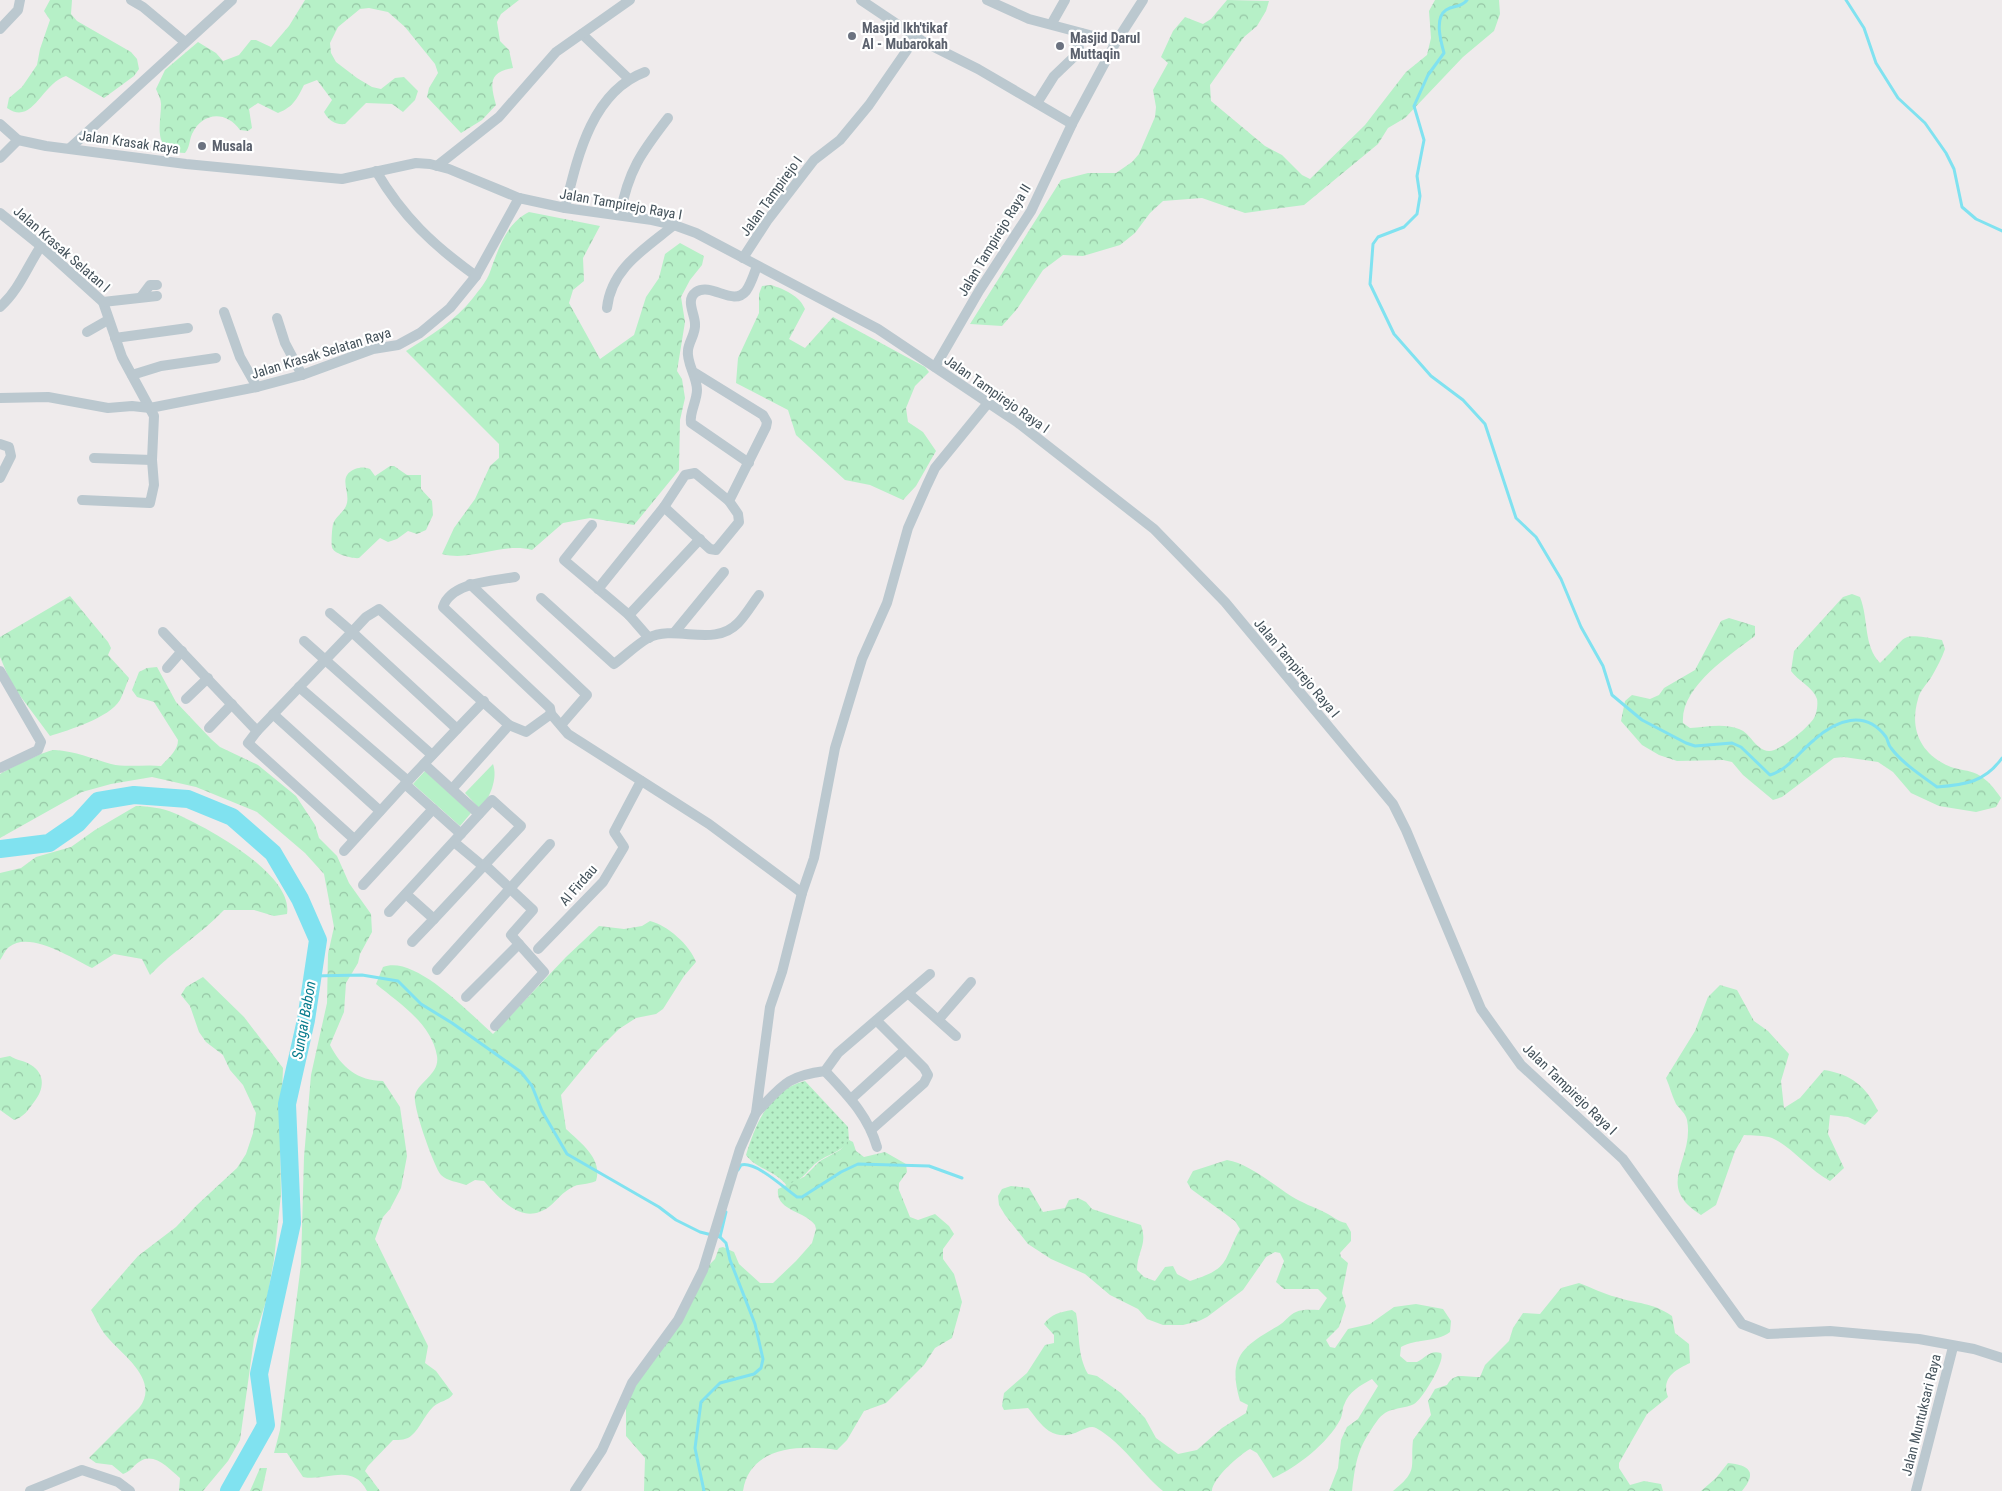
<svg xmlns="http://www.w3.org/2000/svg" width="2002" height="1491" viewBox="0 0 2002 1491" font-family="'Roboto Condensed',sans-serif">
  <style>
    .grass { fill: url(#grass-dots) }
    .forest { fill: url(#forest-crowns) }
    .park { fill: #b6f0c7 }
    .lines { fill: none; stroke-linecap: round; stroke-linejoin: round }
    .stream { stroke: #80e2f0; stroke-width: 3 }
    .river { stroke: #80e2f0; stroke-width: 18 }
    .minor { stroke: #bbc8cf; stroke-width: 10 }
    .worship-dot { fill: #6b7280; stroke: #fff; stroke-width: 2 }
    .labels { text-anchor: middle; stroke-width: 4.5; stroke-linejoin: round; paint-order: stroke }
    .worship-label { font-size: 14px; font-weight: bold; fill: #5b616d; stroke: #fff; text-anchor: start }
    .street-label { font-size: 14px; fill: #43515a; stroke: #fff }
    .water-label { font-size: 15px; font-style: italic; fill: #077c8d; stroke: #fff }
  </style>
  <defs>
    <pattern id="grass-dots" width="8" height="8" patternUnits="userSpaceOnUse" patternTransform="scale(1.25)"><rect width="8" height="8" fill="#b6f0c7"/><path d="M2 2h.1M6 6h.1" fill="none" stroke="#96c5a5" stroke-width="1.8" stroke-linecap="round"/></pattern>
    <pattern id="forest-crowns" width="20" height="18" patternUnits="userSpaceOnUse" patternTransform="scale(1.25)"><rect width="20" height="18" fill="#b6f0c7"/><path d="M2 6a3 3 0 1 1 6 0M12 15a3 3 0 1 1 6 0" fill="none" stroke="#96c5a5"/></pattern>
  </defs>
  <rect width="100%" height="100%" fill="#efebec"/>
  <path class="grass" d="M805 1081 848 1127 849 1140C844 1150 832 1153 822 1159 808 1167 806 1179 787 1186 776 1171 756 1169 746 1155 756 1123 769 1090 805 1081Z"/>
  <g class="forest">
    <path d="M50 0H72L71 14 77 21 131 52 137 59 139 69 134 76 104 98 66 76C41 84 33 126 7 108L9 98 22 87 37 65 40 49 50 20 44 11Z"/>
    <path d="M305 0H519L501 14 497 22 500 41 509 50 513 68C487 72 491 86 496 105L482 120 461 133 427 97 429 88 438 73 435 64 405 27 388 12 369 8 360 9 338 27 330 43 331 53 336 62 357 78 372 87 381 89 395 78 404 77 418 91 415 100 403 112 392 104 366 103 345 124C335 125 328 120 324 112L332 100 317 80 304 85C297 99 293 107 278 113L258 103 249 109 252 128 248 131 240 130C226 110 202 112 192 134 189 141 190 147 185 153 151 152 161 125 161 104 161 99 158 94 156 89L165 70 198 42 216 53 223 61 239 55 251 40H256L271 47 289 26Z"/>
    <path d="M1227 0 1269 1 1266 11 1257 26 1244 37 1210 85 1211 101 1265 146 1282 155 1302 175 1310 179 1365 125 1406 72 1427 55 1431 38 1429 11 1435 0H1499L1500 14 1494 31 1463 57 1405 118 1388 128 1378 144 1304 205 1245 213 1202 198 1163 201 1150 213 1135 233 1120 245 1083 256 1063 255 1043 270 1017 309 1002 326 970 324 1061 180 1088 173H1116L1132 162 1139 154 1155 117 1156 107 1153 90 1168 63 1161 57 1173 31 1185 17 1203 24 1211 19Z"/>
    <path d="M529 212 600 226 583 258 584 281 573 290 569 303 600 359 634 335 646 297 659 278 665 254 680 243 704 256 702 265 690 280 681 297 685 322 677 371 682 379 685 398 680 420 679 470 634 525 590 518 563 523 532 550C502 542 472 562 442 554L454 528 475 499 490 466 499 458V444L406 351C430 336 456 320 473 298 479 290 487 281 490 272 498 250 506 223 529 212Z"/>
    <path d="M771 285C784 289 800 296 805 309L789 339 805 348 833 317 925 367 929 372 915 386 906 408 908 422 923 432 936 451 916 486 903 500 870 485 845 480 796 435 788 410 736 383 738 358 759 313V294L762 286Z"/>
    <path d="M390 466H394L407 475H421V489L432 501 433 515 426 530 417 534 408 531 397 539 388 542 380 538 359 558C353 559 333 554 332 547 331 543 332 529 333 524 336 516 343 513 346 506 352 492 336 477 355 469 361 467 364 467 370 469L375 476Z"/>
    <path d="M1852 594 1860 597C1869 620 1863 645 1880 663 1910 635 1896 632 1942 640L1945 649C1942 658 1937 667 1932 676 1927 684 1920 690 1918 699 1909 730 1921 755 1951 767 1959 770 1969 770 1977 774 1988 780 1994 788 2001 798L1996 807 1976 812 1939 806 1911 793 1893 772 1878 762 1844 757 1834 758 1782 797 1773 800 1743 775 1732 762 1723 760 1677 761 1659 755 1642 745 1621 721 1625 701 1632 695 1650 699 1659 695 1664 688 1695 670 1721 621 1729 618 1755 626V636C1730 655 1680 687 1683 723L1690 728C1705 727 1724 723 1739 729 1751 733 1755 750 1769 751 1779 752 1809 727 1814 718 1817 713 1818 704 1817 699 1813 687 1798 681 1791 671L1794 651 1843 597Z"/>
    <path d="M70 596 108 642 111 648 108 655 129 678C126 685 123 694 120 700 109 718 69 730 50 736L12 685 0 657V637Z"/>
    <path d="M157 667 176 702 211 739 220 747 258 765 296 796 315 825 319 838 337 856 349 883 371 914 372 932 360 954 358 963 346 983 344 1012 330 1045C341 1067 358 1081 383 1081L400 1107 407 1156 401 1188 390 1209 383 1217 375 1239 428 1346 425 1363 436 1371 453 1394C449 1401 439 1401 433 1407 424 1416 420 1428 412 1435 407 1440 400 1440 393 1440L368 1466 365 1471 380 1491H367C352 1462 326 1482 303 1477L287 1453H274L280 1430 301 1264 304 1157 311 1075 327 1003 328 954 334 927 324 874 305 853 257 812 196 787 152 777 111 784 82 792 0 838V774C8 769 48 749 55 750 75 751 93 759 111 764 127 768 145 764 161 766 168 758 178 751 178 740L154 702 137 697 132 690 139 672 147 668Z"/>
    <path d="M136 806C147 806 163 808 174 813 205 826 294 874 287 914L274 916 254 910H224C201 934 173 951 150 975L142 959 114 954 92 968C72 958 29 930 9 947 5 950 3 956 0 960V873L21 868 36 857 71 847 95 830Z"/>
    <path d="M650 921C667 925 690 945 696 962L684 976 663 1009 656 1014 636 1018 619 1029 598 1050 561 1095 566 1129C581 1143 603 1159 596 1181 588 1185 578 1183 571 1188 563 1192 557 1200 550 1206 523 1227 501 1200 484 1181L475 1180 466 1185C458 1182 447 1181 441 1175 434 1167 412 1105 415 1095 419 1081 440 1074 437 1056 432 1024 399 1003 376 984L383 967C415 954 470 1014 493 1034L566 957 599 926 624 929 642 926Z"/>
    <path d="M203 977 244 1017 283 1068 280 1142 281 1194 274 1260 267 1298 254 1339 240 1440 228 1461 203 1491H179L180 1478C169 1469 154 1451 139 1462 133 1466 130 1472 123 1474L112 1465 96 1463 89 1458 139 1408C160 1381 125 1357 109 1339 101 1331 97 1320 91 1310L138 1256 176 1227 197 1205 237 1168 246 1154 253 1133 256 1113 243 1085 230 1070 223 1055 206 1042 199 1032 190 1006 181 995 186 987Z"/>
    <path d="M1720 985 1737 990 1754 1021 1768 1031 1789 1054 1781 1081 1784 1108 1800 1098 1824 1070C1851 1074 1866 1086 1878 1111L1865 1125 1848 1117 1830 1115 1828 1134 1844 1168 1830 1181C1809 1170 1791 1146 1772 1138 1764 1135 1752 1136 1744 1135L1735 1151 1716 1205 1701 1215C1653 1185 1695 1160 1687 1120 1686 1114 1680 1109 1676 1104 1672 1096 1670 1087 1666 1078L1695 1031 1708 997Z"/>
    <path d="M10 1056C17 1061 24 1060 31 1065 46 1074 44 1090 34 1102 28 1110 24 1117 14 1120L0 1110V1058Z"/>
    <path d="M849 1140 853 1142 856 1151 864 1157 885 1152 906 1164 907 1172 899 1183V1190L910 1217 918 1220 935 1214 949 1226 954 1234 943 1249V1259L954 1274 962 1302 952 1338 935 1348 924 1365 886 1403 864 1411 847 1440 837 1450C802 1445 750 1445 743 1491H644L645 1458 626 1436V1407L629 1397 706 1268 715 1259 719 1248 723 1247 734 1252 739 1264 760 1283H773L796 1261 812 1243 816 1229 815 1225C806 1211 775 1211 778 1189L804 1177 820 1161 840 1150Z"/>
    <path d="M1227 1160C1248 1163 1272 1184 1291 1196 1302 1203 1314 1207 1326 1213 1334 1217 1337 1221 1346 1223L1351 1232V1241L1340 1253 1341 1257 1348 1263 1342 1293 1346 1306 1339 1327 1326 1340 1330 1347 1335 1348 1348 1329 1370 1324 1394 1307 1416 1304 1443 1309 1451 1321 1450 1332C1435 1343 1417 1338 1401 1347L1400 1356 1407 1362H1417C1426 1358 1429 1350 1441 1353 1446 1360 1422 1400 1414 1404 1403 1410 1387 1406 1377 1421 1358 1448 1356 1458 1352 1491H1329L1338 1468 1341 1440 1347 1427 1358 1419 1378 1386 1372 1379C1360 1386 1349 1391 1344 1405 1342 1409 1343 1415 1340 1420 1328 1443 1296 1468 1273 1478L1257 1453 1250 1449C1239 1455 1212 1479 1212 1491H1163C1139 1471 1124 1444 1096 1428 1086 1422 1071 1444 1049 1431 1041 1426 1034 1415 1028 1408L1004 1410 1002 1406 1004 1393 1027 1373 1045 1345 1054 1343V1335L1044 1324C1051 1314 1060 1312 1072 1310L1076 1313C1080 1334 1077 1355 1088 1374L1097 1376 1121 1393 1145 1418 1156 1438 1178 1454 1197 1450 1222 1428 1246 1413 1248 1405 1240 1401C1227 1357 1243 1346 1278 1326 1285 1322 1290 1314 1296 1312 1302 1309 1312 1310 1319 1310L1327 1298 1318 1289H1284L1276 1282 1284 1261 1280 1253 1275 1252 1266 1257 1243 1290 1207 1317 1199 1321 1183 1325H1163L1147 1319 1138 1309 1110 1295 1085 1274 1051 1259 1028 1244 1005 1215 999 1205 998 1196 1002 1189 1011 1186 1029 1188 1043 1212 1065 1208 1069 1200 1078 1198 1086 1202 1092 1209 1141 1225C1148 1245 1137 1251 1137 1270L1144 1277 1155 1281 1165 1267 1173 1266 1177 1274 1190 1281C1231 1268 1222 1262 1240 1229L1235 1221 1191 1189 1187 1182 1193 1171Z"/>
    <path d="M1579 1283C1591 1287 1603 1294 1616 1297 1637 1304 1652 1302 1672 1316L1675 1333 1689 1344 1690 1363C1675 1370 1661 1378 1668 1397L1647 1414 1619 1463V1468L1630 1485 1644 1481 1661 1484 1663 1491H1393C1419 1470 1410 1468 1413 1440L1431 1415 1428 1401 1435 1389 1447 1385C1455 1371 1466 1378 1480 1377L1485 1365 1509 1341 1513 1328 1523 1313 1540 1314 1561 1288Z"/>
    <path d="M1728 1463C1749 1465 1758 1472 1742 1491H1701L1716 1478Z"/>
    <path d="M260 1468H267L262 1491H250Z"/>
  </g>
  <g class="park">
    <path d="M493 764C498 778 490 798 480 809L465 793Z"/>
    <path d="M425 771 471 813 460 826 413 784Z"/>
  </g>
  <g class="lines">
    <g class="stream">
      <path d="M1467 0C1461 8 1454 5 1446 10 1434 18 1441 42 1444 53L1428 75 1414 106 1424 140 1417 176 1420 196 1417 214 1404 227 1378 237 1373 244 1370 284 1394 334 1431 376 1463 400 1485 424 1516 518 1536 537 1561 579 1581 627 1603 666 1612 695 1642 720 1686 743 1695 746 1732 743 1741 747 1770 775C1788 770 1799 752 1814 740 1836 720 1865 709 1886 737 1888 740 1888 745 1891 748 1902 763 1922 776 1937 787 1965 785 1985 782 2002 758"/>
      <path d="M1846 0 1864 28 1876 63 1898 98 1925 123 1946 153 1954 169 1962 207 1976 219 2002 231"/>
      <path d="M312 976 362 975 398 981 421 1004 452 1023 521 1072 532 1086 542 1111 567 1154 659 1207 676 1220 700 1232 720 1237 726 1243 730 1260 755 1324 763 1359 761 1368 754 1374 720 1383 701 1402 695 1448 704 1491"/>
      <path d="M738 1170 741 1165C756 1161 784 1188 797 1197H802L841 1172 858 1164 929 1166 962 1178"/>
      <path d="M720 1237 726 1212"/>
    </g>
    <path class="river" d="M0 849 49 843 78 823 98 801 134 795 188 799 232 817 273 853 300 899 318 940 306 1020 287 1104 292 1223 259 1374 266 1425 229 1491"/>
    <g class="minor">
      <path d="M131 0 143 7 185 42"/>
      <path d="M861 0 922 41 978 69 1072 124"/>
      <path d="M987 0 1029 19 1116 42"/>
      <path d="M1052 23 1065 0"/>
      <path d="M0 29 18 10 20 0"/>
      <path d="M582 34 629 79"/>
      <path d="M1037 103 1054 76 1077 54 1079 48 1076 41 1081 33"/>
      <path d="M0 124 18 140 46 146 186 164 310 176 342 179 416 163 430 164 449 169 519 198 565 208 652 220 674 225 696 233 878 329 1017 422 1154 529 1225 602 1393 804 1406 830 1481 1009 1521 1065 1623 1159 1742 1324 1768 1334 1830 1331 1919 1339 1974 1349 2002 1358"/>
      <path d="M70 148 232 0"/>
      <path d="M0 158 18 140"/>
      <path d="M437 166 499 117 556 52 630 0"/>
      <path d="M376 171C403 217 433 245 476 276"/>
      <path d="M565 208C577 159 591 92 645 72"/>
      <path d="M0 213 41 246 103 302 122 357 154 416 152 460 154 485 150 503 82 500"/>
      <path d="M620 215C628 171 641 153 668 118"/>
      <path d="M743 258 767 221 814 160 840 140 869 105 916 37"/>
      <path d="M141 297 150 285H157"/>
      <path d="M103 302 157 296"/>
      <path d="M0 307C19 290 27 267 41 246"/>
      <path d="M607 308C611 268 646 248 674 225"/>
      <path d="M224 312 240 357 257 387"/>
      <path d="M277 318 285 343 302 375"/>
      <path d="M87 332 108 320"/>
      <path d="M115 338 188 328"/>
      <path d="M935 367 979 291 1031 211 1072 124 1116 42 1143 0"/>
      <path d="M132 375 161 366 216 358"/>
      <path d="M0 398 48 397 108 408 132 406 150 408 257 387 302 375 373 349 398 345 420 333 450 308 476 276 519 198"/>
      <path d="M0 444 9 447 11 456 0 478"/>
      <path d="M94 458 152 460"/>
      <path d="M749 463 691 423C689 413 697 401 697 390 697 376 686 363 688 350 689 341 696 333 695 324 695 314 685 300 696 292 712 282 733 307 746 291 751 284 754 274 757 266"/>
      <path d="M664 507 710 549 716 550 739 522 738 514 729 501 766 427 767 422 763 415 695 373"/>
      <path d="M592 525 564 560 629 615 649 638"/>
      <path d="M515 577C493 581 451 582 443 607L550 708 551 714 568 734 709 824 802 893"/>
      <path d="M470 584 587 695 561 725"/>
      <path d="M598 589 664 507 685 475 695 473 729 501"/>
      <path d="M541 598 614 664C625 656 636 645 648 638 676 624 714 648 738 623 746 615 752 604 759 595"/>
      <path d="M330 613 352 632 366 617 379 609 509 725 526 732 551 714"/>
      <path d="M629 615 700 539"/>
      <path d="M163 632 257 731 352 632 457 729 484 701"/>
      <path d="M674 633 724 572"/>
      <path d="M304 641 432 755"/>
      <path d="M167 668 182 651"/>
      <path d="M0 671 41 742 38 750 0 768"/>
      <path d="M299 687 408 781"/>
      <path d="M186 699 208 678"/>
      <path d="M273 714 380 811"/>
      <path d="M209 728 232 704"/>
      <path d="M257 731 248 743 354 839"/>
      <path d="M424 764 479 814"/>
      <path d="M405 784 457 729"/>
      <path d="M452 789 509 725"/>
      <path d="M454 842 484 867"/>
      <path d="M344 851 405 784 461 834"/>
      <path d="M485 865 533 910 511 935 544 972 495 1026"/>
      <path d="M363 885 433 809"/>
      <path d="M406 894 434 919 412 942"/>
      <path d="M389 912 492 800 521 826 434 919"/>
      <path d="M538 949 603 882 624 847 614 832 641 781"/>
      <path d="M437 970 550 844"/>
      <path d="M909 994 956 1036"/>
      <path d="M466 997 519 944"/>
      <path d="M939 1019 971 982"/>
      <path d="M825 1071C847 1095 868 1115 877 1147"/>
      <path d="M851 1099 905 1050"/>
      <path d="M756 1113C782 1086 786 1076 825 1071L838 1053 930 974"/>
      <path d="M872 1129 924 1083 928 1075 924 1068 877 1021"/>
      <path d="M30 1491 82 1470 118 1482 130 1491"/>
      <path d="M575 1491 602 1450 632 1383 678 1320 703 1270 740 1149 756 1113 770 1007 782 972 802 893 814 858 835 748 862 659 887 603 908 528 927 485 935 468 988 403"/>
      <path d="M1916 1491 1953 1347"/>
    </g>
  </g>
  <g class="worship-dot">
    <circle cx="852" cy="36" r="5"/>
    <circle cx="1060" cy="46" r="5"/>
    <circle cx="202" cy="146" r="5"/>
  </g>
  <g class="labels">
    <g class="worship-label">
      <text x="862" y="33">Masjid Ikh'tikaf<tspan x="862" dy="16">Al - Mubarokah</tspan></text>
      <text x="1070" y="43">Masjid Darul<tspan x="1070" dy="16">Muttaqin</tspan></text>
      <text x="212" y="151">Musala</text>
    </g>
    <g class="street-label">
      <text transform="translate(129 142) rotate(8)" y="5">Jalan Krasak Raya</text>
      <text transform="translate(771 196) rotate(-54)" y="5">Jalan Tampirejo I</text>
      <text transform="translate(621 204) rotate(10)" y="5">Jalan Tampirejo Raya I</text>
      <text transform="translate(994 240) rotate(-59)" y="5">Jalan Tampirejo Raya II</text>
      <text transform="translate(62 249) rotate(41)" y="5">Jalan Krasak Selatan I</text>
      <text transform="translate(321 353) rotate(-17)" y="5">Jalan Krasak Selatan Raya</text>
      <text transform="translate(997 394) rotate(35)" y="5">Jalan Tampirejo Raya I</text>
      <text transform="translate(1297 668) rotate(50)" y="5">Jalan Tampirejo Raya I</text>
      <text transform="translate(578 885) rotate(-49)" y="5">Al Firdau</text>
      <text transform="translate(1570 1089) rotate(44)" y="5">Jalan Tampirejo Raya I</text>
      <text transform="translate(1921 1415) rotate(-76)" y="5">Jalan Muntuksari Raya</text>
    </g>
    <g class="water-label">
      <text transform="translate(304 1020) rotate(-80)" y="5">Sungai Babon</text>
    </g>
  </g>
</svg>
